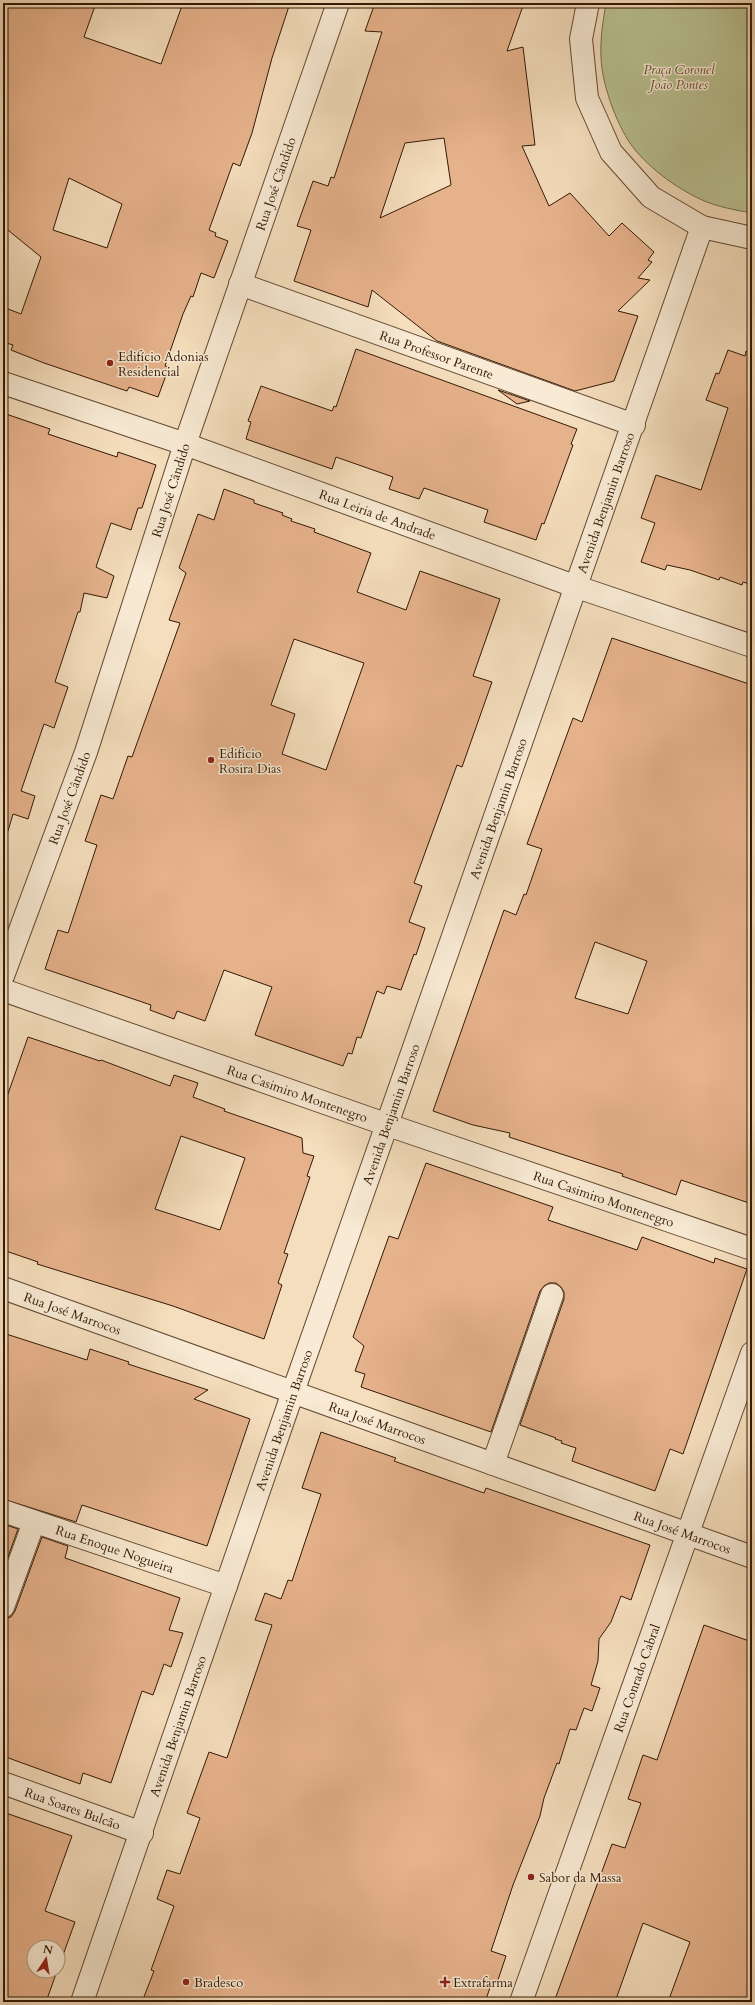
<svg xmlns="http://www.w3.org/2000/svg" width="755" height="2005" viewBox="0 0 755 2005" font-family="Cardo,serif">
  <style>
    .green { fill: #bac293; stroke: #766e4c }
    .building { fill: #e6b28c; stroke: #331904; fill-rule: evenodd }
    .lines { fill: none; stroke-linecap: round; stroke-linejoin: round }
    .minor-casing { stroke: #644a32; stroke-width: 24 }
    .minor { stroke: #f8ead4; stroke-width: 22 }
    .poi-dot { fill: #8f2418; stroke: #f8ead4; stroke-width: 1.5 }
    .labels { text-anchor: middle; stroke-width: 3; stroke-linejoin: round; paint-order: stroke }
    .park-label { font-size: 13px; font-style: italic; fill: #5c4c2f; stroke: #f8ead4 }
    .street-label { font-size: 13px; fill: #331904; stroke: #f8ead4 }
    .poi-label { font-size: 13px; fill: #331904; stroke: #f8ead4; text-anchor: start }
  </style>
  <rect width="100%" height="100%" fill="#f5debd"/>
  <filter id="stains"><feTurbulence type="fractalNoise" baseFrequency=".005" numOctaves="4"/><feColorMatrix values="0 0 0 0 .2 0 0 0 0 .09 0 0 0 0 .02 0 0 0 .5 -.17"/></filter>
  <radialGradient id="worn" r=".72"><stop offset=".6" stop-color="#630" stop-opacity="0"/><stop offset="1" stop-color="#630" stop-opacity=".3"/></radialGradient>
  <path class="green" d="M606 3H752V213C735 210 718 207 702 200 678 189 653 171 636 151 618 130 602 85 601 58 600 39 603 21 606 3Z"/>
  <g class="building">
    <path d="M3 3H96L84 37 161 64 183 3H290L272 58 252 133 240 166 233 163 209 230 216 233 215 236 228 241 214 278 201 273 193 297 191 296 183 314 165 366 169 367 158 397 129 387 127 391 44 363 11 350 13 345 3 342V307L21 314 41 257 3 226ZM69 178 122 204 107 248 53 230Z"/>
    <path d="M375 3H524L507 51 523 47 535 145 522 146 549 206 570 193 609 236 622 223 654 252 648 260 652 262 638 278 650 280 618 311 638 316 614 381 575 391 437 341 372 290 368 307 294 281 311 230 297 226 313 181 328 186 331 177 334 178 382 32 365 31ZM444 138 451 185 380 218 405 143Z"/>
    <path d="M356 349 577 429 571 444 573 445 544 524 542 523 536 540 484 522 488 510 424 488 419 499 389 489 393 477 336 457 332 469 246 439 251 422 248 421 261 386 332 411 334 406 336 407Z"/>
    <path d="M728 350 745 356 746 351 752 352V585L743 582 742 585 720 577 719 580 690 570 667 565 665 570 641 562 655 523 641 518 656 475 701 490 728 408 706 400 716 373 719 374Z"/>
    <path d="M498 390 530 401 517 404Z"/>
    <path d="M3 413 50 429 48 434 117 457 118 452 156 465 142 508H138L131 530 111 523 96 567 114 576 107 598 84 593 80 612H78L55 682 68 687 54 728 44 724 21 791 35 796 28 819 13 814 8 831 3 830Z"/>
    <path d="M224 489 254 500V503L283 513 282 515 292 519 291 521 315 529 314 532 371 553 357 592 406 610 420 571 500 599 473 676 492 682 462 767 457 765 414 883 422 886 409 922 425 928 416 955 414 954 401 990 387 986 384 994 377 991 361 1038 357 1037 352 1054 348 1053 343 1066 255 1035 272 987 224 970 205 1021 177 1011 174 1019 150 1010 151 1005 45 969 58 930 68 933 97 845 85 841 101 795 113 799 128 756 132 757 180 623 169 620 186 573 179 568 198 514 214 520ZM294 639 364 663 326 770 282 754 295 714 271 705Z"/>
    <path d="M612 638 752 685V1204L681 1180 676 1195 622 1176 623 1174 509 1137 510 1133 473 1125 433 1111 504 910 516 915 524 894 526 895 542 849 527 844 573 718 582 722ZM595 942 647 961 628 1014 575 998Z"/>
    <path d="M28 1037 100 1061 101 1060 170 1086 174 1075 198 1083 193 1097 225 1109 224 1111 302 1138 303 1153 314 1156 307 1176 310 1177 284 1253 288 1254 278 1283 282 1285 264 1339 173 1306 37 1264 38 1262 3 1250V1108ZM181 1136 245 1158 220 1230 155 1209Z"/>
    <path d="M426 1163 553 1207 548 1220 637 1250 642 1237 714 1263 715 1258 747 1269 683 1454 670 1449 655 1491 572 1461 576 1448 561 1443 562 1441 555 1439 556 1438 520 1425 564 1299V1292L561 1287 556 1283H549L544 1286 540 1291 491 1432 361 1387 365 1374 355 1371 364 1346 353 1337 389 1236 398 1239Z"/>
    <path d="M3 1333 87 1360 90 1349 129 1362 128 1364 208 1390 194 1399 250 1419 207 1546 82 1505 76 1522 3 1499Z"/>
    <path d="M321 1432 396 1458 394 1461 484 1493 486 1488 650 1545 631 1600 621 1596 611 1622 599 1639 598 1661 591 1685 600 1688 592 1711 584 1708 576 1730 570 1729 559 1764 557 1763 544 1798 540 1816 513 1885 491 1951 506 1956 497 1983 492 1982 485 2002H142L154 1971 151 1970 174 1906 157 1899 167 1870 180 1874 200 1818 187 1813 209 1752 227 1758 272 1625 255 1620 265 1593 281 1599 288 1580 292 1581 321 1494 302 1488Z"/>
    <path d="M3 1524 18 1529 3 1571Z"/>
    <path d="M42 1537 68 1546 65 1558 180 1598 169 1630 183 1633 171 1667 164 1664 153 1695 142 1691 111 1783 83 1773 80 1784 3 1756V1619L11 1617 15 1611Z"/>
    <path d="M704 1625 752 1642V2002H668L690 1942 643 1923 615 2002H554L612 1844 625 1848 641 1803 628 1799 643 1755 657 1760Z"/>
    <path d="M3 1812 72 1836 45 1911 75 1922 58 1969V1947H34V1971H57L46 2002H3Z"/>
  </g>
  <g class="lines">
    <g class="minor-casing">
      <g id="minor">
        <path d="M588 3 581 39 587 98 611 152 651 197 702 227 752 238"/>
        <path id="s1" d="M240 284 634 425"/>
        <path id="s2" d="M3 383 185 444 577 587 752 646"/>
        <path id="s3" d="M3 976 86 752 185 444 338 3"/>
        <path id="s4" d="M3 990 388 1125 752 1249"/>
        <path id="s5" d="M3 1288 752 1557"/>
        <path d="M493 1464 552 1295"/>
        <path id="s6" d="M3 1511 226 1586"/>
        <path d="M3 1607 34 1522"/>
        <path id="s7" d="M3 1783 142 1833"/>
        <path id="s8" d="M82 2002 293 1392 702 227"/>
        <path id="s9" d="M521 2002 752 1353"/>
      </g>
    </g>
    <use href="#minor" class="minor"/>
  </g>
  <g class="poi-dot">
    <circle cx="110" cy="363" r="4"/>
    <circle cx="211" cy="760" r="4"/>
    <circle cx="531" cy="1877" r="4"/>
    <circle cx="186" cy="1982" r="4"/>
    <path d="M443 1976h4v4h4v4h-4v4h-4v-4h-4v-4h4z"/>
  </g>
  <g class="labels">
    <g class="park-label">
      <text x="679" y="74">Praça Coronel<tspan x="679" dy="15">João Pontes</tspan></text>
    </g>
    <g class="street-label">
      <text dy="5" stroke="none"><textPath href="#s3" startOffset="838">Rua José Cândido</textPath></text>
      <text dy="5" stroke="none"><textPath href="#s1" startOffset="209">Rua Professor Parente</textPath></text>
      <text dy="5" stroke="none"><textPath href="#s3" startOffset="514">Rua José Cândido</textPath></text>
      <text dy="5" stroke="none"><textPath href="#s8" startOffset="1588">Avenida Benjamin Barroso</textPath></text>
      <text dy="5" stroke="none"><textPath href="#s2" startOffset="397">Rua Leiria de Andrade</textPath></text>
      <text dy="5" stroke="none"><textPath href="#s3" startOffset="190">Rua José Cândido</textPath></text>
      <text dy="5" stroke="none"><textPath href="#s8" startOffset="1264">Avenida Benjamin Barroso</textPath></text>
      <text dy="5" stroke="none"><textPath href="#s4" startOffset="312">Rua Casimiro Montenegro</textPath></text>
      <text dy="5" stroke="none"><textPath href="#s8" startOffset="940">Avenida Benjamin Barroso</textPath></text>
      <text dy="5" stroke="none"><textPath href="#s4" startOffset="636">Rua Casimiro Montenegro</textPath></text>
      <text dy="5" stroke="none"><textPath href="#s5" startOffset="74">Rua José Marrocos</textPath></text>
      <text dy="5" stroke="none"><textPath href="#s8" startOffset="616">Avenida Benjamin Barroso</textPath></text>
      <text dy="5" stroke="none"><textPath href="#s5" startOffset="398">Rua José Marrocos</textPath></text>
      <text dy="5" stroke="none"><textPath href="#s5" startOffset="722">Rua José Marrocos</textPath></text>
      <text dy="5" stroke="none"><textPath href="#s6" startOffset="118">Rua Enoque Nogueira</textPath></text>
      <text dy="5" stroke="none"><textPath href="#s9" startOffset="344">Rua Conrado Cabral</textPath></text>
      <text dy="5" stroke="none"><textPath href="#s8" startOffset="292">Avenida Benjamin Barroso</textPath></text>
      <text dy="5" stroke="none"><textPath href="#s7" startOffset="74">Rua Soares Bulcão</textPath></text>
    </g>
    <g class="poi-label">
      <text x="118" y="361">Edifício Adonias<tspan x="118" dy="15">Residencial</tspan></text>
      <text x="219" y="758">Edifício<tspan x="219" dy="15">Rosira Dias</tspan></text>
      <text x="539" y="1882">Sabor da Massa</text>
      <text x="194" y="1987">Bradesco</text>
      <text x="453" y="1987">Extrafarma</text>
    </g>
  </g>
  <rect width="755" height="2005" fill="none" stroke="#f5debd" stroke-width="16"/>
  <rect x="4" y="4" width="747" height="1997" fill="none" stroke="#331904" stroke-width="2"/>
  <rect x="8" y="8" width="739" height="1989" fill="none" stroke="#331904"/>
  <g transform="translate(46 1959) rotate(12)"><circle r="19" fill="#f8ead4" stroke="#a99681"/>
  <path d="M0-3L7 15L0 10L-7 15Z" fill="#8f2418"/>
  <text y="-6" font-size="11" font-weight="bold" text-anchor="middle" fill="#331904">N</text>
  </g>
  <rect width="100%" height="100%" filter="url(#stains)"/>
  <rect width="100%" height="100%" fill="url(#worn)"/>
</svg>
